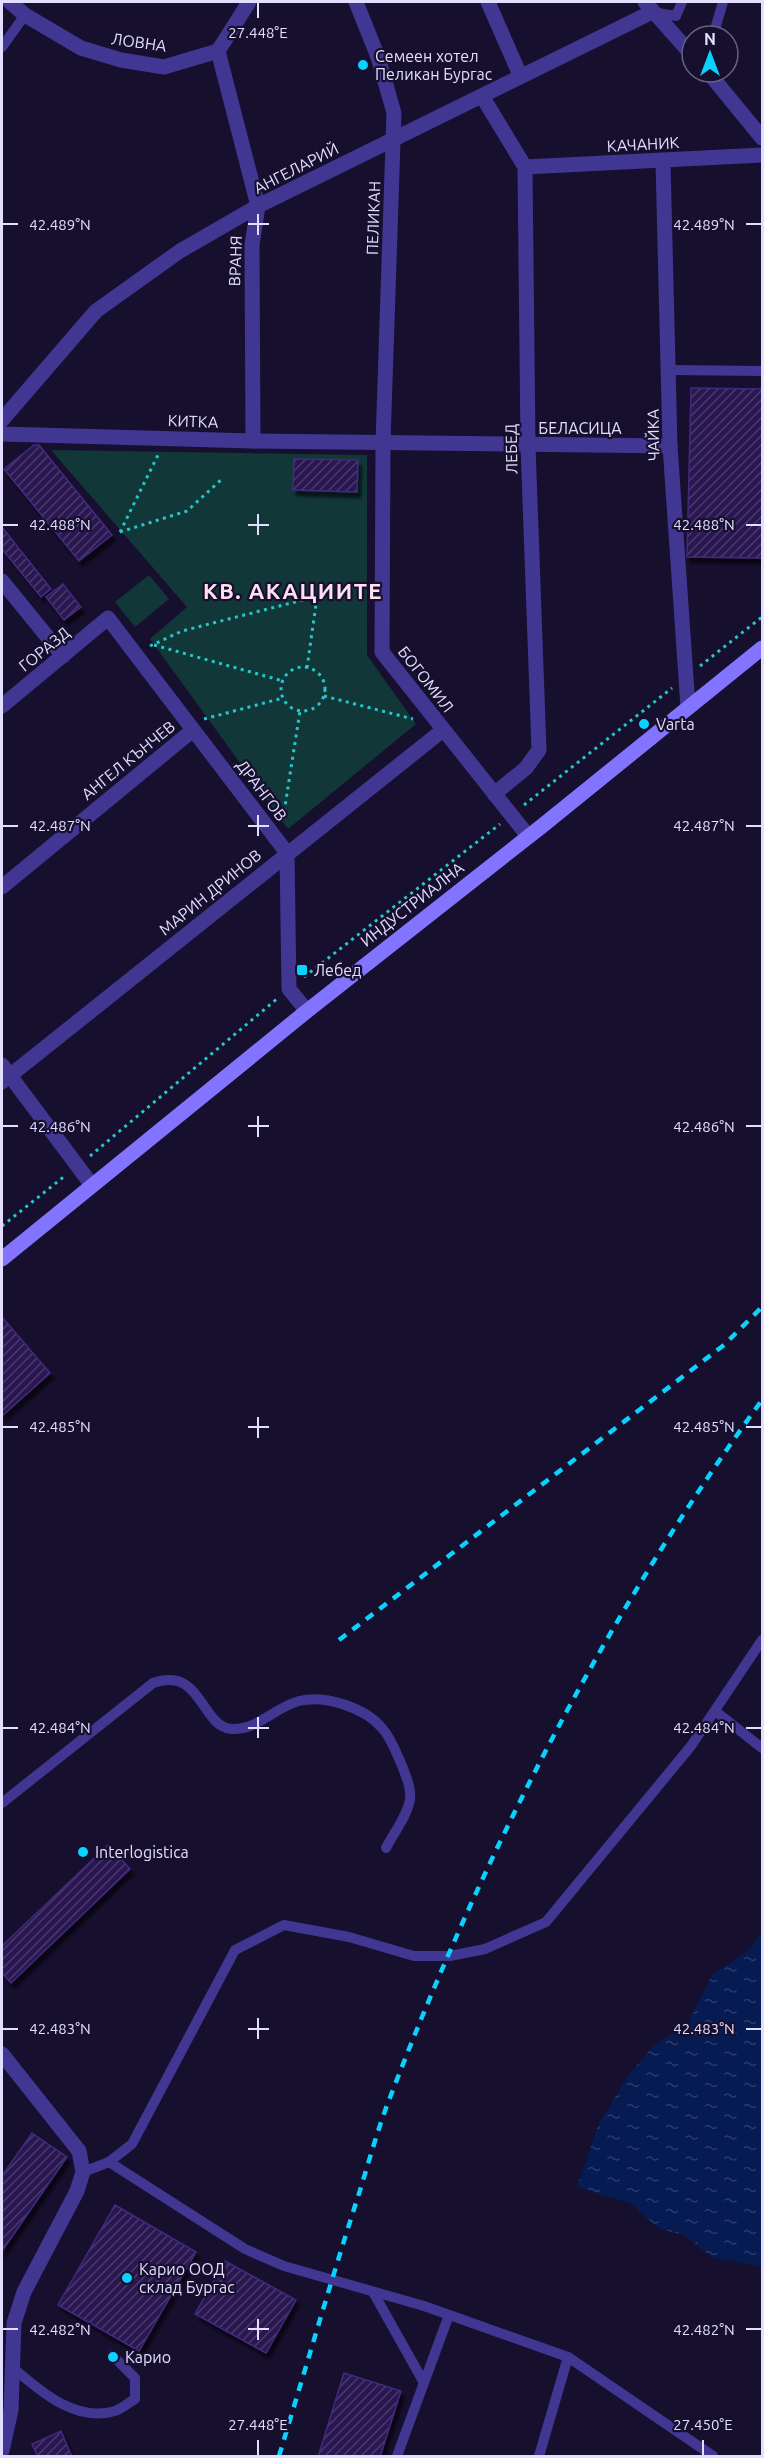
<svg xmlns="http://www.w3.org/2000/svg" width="764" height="2458" viewBox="0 0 764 2458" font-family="Ubuntu,sans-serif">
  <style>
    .green { fill: #123739 }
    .water { fill: url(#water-ripples) }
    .building { fill: url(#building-hatch); stroke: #41297f; stroke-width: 1.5; filter: url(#shadow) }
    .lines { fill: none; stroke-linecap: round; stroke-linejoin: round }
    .path { stroke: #25c7cb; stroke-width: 3; stroke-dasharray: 3 4.5; stroke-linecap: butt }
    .service { stroke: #413692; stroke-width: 10 }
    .minor { stroke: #413692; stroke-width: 15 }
    .secondary { stroke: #8374ff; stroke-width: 15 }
    .rail { stroke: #09d2ff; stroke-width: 4.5; stroke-dasharray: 9 8; stroke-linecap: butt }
    .ticks { fill: none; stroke: #e3ddff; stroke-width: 2 }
    .poi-dot { fill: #09d2ff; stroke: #170f2e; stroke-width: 2 }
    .labels { text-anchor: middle; stroke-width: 4.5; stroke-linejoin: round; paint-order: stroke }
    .street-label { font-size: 16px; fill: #e3ddff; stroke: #170f2e }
    .poi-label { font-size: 16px; fill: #e3ddff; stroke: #170f2e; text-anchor: start }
    .district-label { font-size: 22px; font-weight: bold; letter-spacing: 1.5px; fill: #ffdff1; stroke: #170f2e }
    .ticks-label { font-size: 15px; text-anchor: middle; fill: #e3ddff; stroke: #170f2e; stroke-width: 4.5; stroke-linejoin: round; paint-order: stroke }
  </style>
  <defs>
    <pattern id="water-ripples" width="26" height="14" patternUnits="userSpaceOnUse" patternTransform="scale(1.5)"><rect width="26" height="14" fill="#061b51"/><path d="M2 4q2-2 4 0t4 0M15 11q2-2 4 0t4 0" fill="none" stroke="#2a3c6b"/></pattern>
    <pattern id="building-hatch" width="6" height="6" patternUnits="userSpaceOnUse" patternTransform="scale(1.5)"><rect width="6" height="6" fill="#291951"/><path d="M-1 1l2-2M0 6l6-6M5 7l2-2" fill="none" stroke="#483a6b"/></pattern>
    <filter id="shadow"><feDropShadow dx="3.5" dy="5.5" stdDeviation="1.5" flood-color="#0009"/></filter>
  </defs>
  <rect width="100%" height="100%" fill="#170f2e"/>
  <g class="green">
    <path d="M51 450 367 455V655L416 724 288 829 150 639 187 607Z"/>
    <path d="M149 575 169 599 135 627 115 602Z"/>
  </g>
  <path class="water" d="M762 1934V2266L711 2257 686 2236 658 2228 630 2203 577 2187 599 2123 628 2076 655 2044 687 2025 712 1975 745 1953Z"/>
  <g class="building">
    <path d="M691 388 762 389V558L687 557Z"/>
    <path d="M34 445H39L112 535 79 561 4 469Z"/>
    <path d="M294 459 358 460 357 492 293 490Z"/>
    <path d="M2 527 51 589 41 597 2 549Z"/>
    <path d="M63 584 81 607 64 620 46 597Z"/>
    <path d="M2 1317 50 1373 2 1416Z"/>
    <path d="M108 1845 130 1869 11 1983 2 1973V1946Z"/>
    <path d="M32 2133 67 2157 2 2251V2176Z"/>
    <path d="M115 2205 196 2252 139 2351 58 2305Z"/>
    <path d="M225 2261 296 2300 266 2353 195 2314Z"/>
    <path d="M344 2373 401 2391 380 2457H318Z"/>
    <path d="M61 2431 72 2457H38L32 2444Z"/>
  </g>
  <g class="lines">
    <g class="path">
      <path d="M120 532 187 511 222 479"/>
      <path d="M120 532 159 453"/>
      <path d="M154 645 283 681"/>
      <path d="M150 646 182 631 365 584"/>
      <path d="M700 666 762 617"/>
      <circle cx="303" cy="689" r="22"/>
      <path d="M307 668 317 597"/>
      <path d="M324 696 413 719"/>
      <path d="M204 719 283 698"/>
      <path d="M524 805 672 688"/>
      <path d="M283 819 300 711"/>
      <path d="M304 977 500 824"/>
      <path d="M90 1156 278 998"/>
      <path d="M2 1226 66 1175"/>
    </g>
    <g class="service">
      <path d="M652 12 676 16 682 2"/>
      <path d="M713 36 723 2"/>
      <path d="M2 47 25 15"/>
      <path d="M670 370 762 371"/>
      <path d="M715 1711 762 1748"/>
      <path d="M2 1803 153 1683C203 1666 200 1727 232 1729 258 1730 275 1707 299 1701 325 1695 364 1707 382 1728 392 1739 397 1755 403 1768 407 1779 411 1788 410 1799 408 1815 393 1834 386 1848"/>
      <path d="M109 2162 245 2249 284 2266 424 2306 568 2357 713 2456"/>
      <path d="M83 2172 109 2162 132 2144 235 1950 284 1925 349 1937 414 1956H450L485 1949 546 1922 691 1746 762 1640"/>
      <path d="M373 2292 423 2381"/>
      <path d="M12 2367C39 2390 75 2423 115 2411 122 2409 129 2402 135 2399V2378L112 2355"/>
      <path d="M397 2456 449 2315"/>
      <path d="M539 2456 568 2357"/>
    </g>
    <g class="minor">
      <path d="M10 2 25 15 81 48 121 60 164 67 218 51 249 2"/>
      <path d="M356 2 378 57 394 113 383 442 382 652 528 836"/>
      <path d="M488 2 520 75"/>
      <path d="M645 2 692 55"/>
      <path d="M218 51 258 206 252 245 253 441"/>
      <path d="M708 72 762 138"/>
      <path d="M482 96 525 167 528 446 539 750 526 768 494 794"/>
      <path d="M663 162 670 446 688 707"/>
      <path d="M525 167 762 155"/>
      <path d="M2 420 96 311 180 251 258 206 652 12"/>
      <path d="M2 434 253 441 670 446"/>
      <path d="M2 581 63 656"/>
      <path d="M2 706 108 618 287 853 289 989 307 1011"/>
      <path d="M2 887 193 730"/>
      <path d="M2 1065 91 1184"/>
      <path d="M2 1082 443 730"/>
      <path d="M2 2054 79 2151 83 2172 77 2191 24 2292 14 2323 11 2410 2 2451"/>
    </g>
    <path class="secondary" d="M2 1259 307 1011 542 826 762 648"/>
    <g class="rail">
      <path d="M339 1640 724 1345 762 1307"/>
      <path d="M279 2456C304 2374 328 2291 354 2209 365 2176 374 2141 386 2108 481 1858 605 1616 762 1400"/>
    </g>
  </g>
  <path class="ticks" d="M258 3V18M258 214V235M3 224H18M248 224H269M746 224H761M258 514V535M3 525H18M248 525H269M746 525H761M258 815V836M3 826H18M248 826H269M746 826H761M258 1116V1137M3 1126H18M248 1126H269M746 1126H761M258 1417V1438M3 1427H18M248 1427H269M746 1427H761M258 1717V1738M3 1728H18M248 1728H269M746 1728H761M258 2018V2039M3 2029H18M248 2029H269M746 2029H761M258 2319V2340M3 2329H18M248 2329H269M746 2329H761M258 2440V2455M703 2440V2455"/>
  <g class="poi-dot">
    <circle cx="363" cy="65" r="6"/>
    <circle cx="644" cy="724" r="6"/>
    <rect x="296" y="964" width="12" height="12" rx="3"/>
    <circle cx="83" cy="1852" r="6"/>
    <circle cx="127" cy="2278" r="6"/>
    <circle cx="113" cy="2357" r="6"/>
  </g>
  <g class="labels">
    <g class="street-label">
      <text transform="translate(139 42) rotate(8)" y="6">ЛОВНА</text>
      <text transform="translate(643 144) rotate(-3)" y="6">КАЧАНИК</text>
      <text transform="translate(296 168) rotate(-27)" y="6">АНГЕЛАРИЙ</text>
      <text transform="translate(373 218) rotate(-88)" y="6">ПЕЛИКАН</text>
      <text transform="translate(235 261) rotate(-88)" y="6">ВРАНЯ</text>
      <text transform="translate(193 421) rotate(2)" y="6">КИТКА</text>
      <text x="580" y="434">БЕЛАСИЦА</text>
      <text transform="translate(653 435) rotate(-91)" y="6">ЧАЙКА</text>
      <text transform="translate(511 449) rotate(-91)" y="6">ЛЕБЕД</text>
      <text transform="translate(44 649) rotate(-39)" y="6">ГОРАЗД</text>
      <text transform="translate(426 679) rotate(52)" y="6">БОГОМИЛ</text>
      <text transform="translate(128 760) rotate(-39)" y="6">АНГЕЛ КЪНЧЕВ</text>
      <text transform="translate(262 790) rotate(53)" y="6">ДРАНГОВ</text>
      <text transform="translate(210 892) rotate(-39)" y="6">МАРИН ДРИНОВ</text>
      <text transform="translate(412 904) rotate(-38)" y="6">ИНДУСТРИАЛНА</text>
    </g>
    <g class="poi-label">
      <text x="375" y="62">Семеен хотел<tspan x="375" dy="18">Пеликан Бургас</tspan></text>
      <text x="656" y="730">Varta</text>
      <text x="314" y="976">Лебед</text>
      <text x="95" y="1858">Interlogistica</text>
      <text x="139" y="2275">Карио ООД<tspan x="139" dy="18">склад Бургас</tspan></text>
      <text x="125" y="2363">Карио</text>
    </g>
    <g class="district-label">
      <text x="293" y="599">КВ. АКАЦИИТЕ</text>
    </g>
  </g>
  <g class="ticks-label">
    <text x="258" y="38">27.448°E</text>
    <text x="60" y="230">42.489°N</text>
    <text x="704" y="230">42.489°N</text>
    <text x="60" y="530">42.488°N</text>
    <text x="704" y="530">42.488°N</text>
    <text x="60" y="831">42.487°N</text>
    <text x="704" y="831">42.487°N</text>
    <text x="60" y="1132">42.486°N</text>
    <text x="704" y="1132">42.486°N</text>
    <text x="60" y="1432">42.485°N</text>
    <text x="704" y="1432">42.485°N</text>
    <text x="60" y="1733">42.484°N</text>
    <text x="704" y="1733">42.484°N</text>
    <text x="60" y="2034">42.483°N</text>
    <text x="704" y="2034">42.483°N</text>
    <text x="60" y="2335">42.482°N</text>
    <text x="704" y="2335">42.482°N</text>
    <text x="258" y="2430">27.448°E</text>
    <text x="703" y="2430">27.450°E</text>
  </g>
  <rect width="764" height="2458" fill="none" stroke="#e3ddff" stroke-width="6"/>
  <g transform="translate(710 54)"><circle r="28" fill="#170f2e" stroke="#696182" stroke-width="1.5"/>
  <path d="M0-4.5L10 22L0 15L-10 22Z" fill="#09d2ff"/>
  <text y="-9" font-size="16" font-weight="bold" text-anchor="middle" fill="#e3ddff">N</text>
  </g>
</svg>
